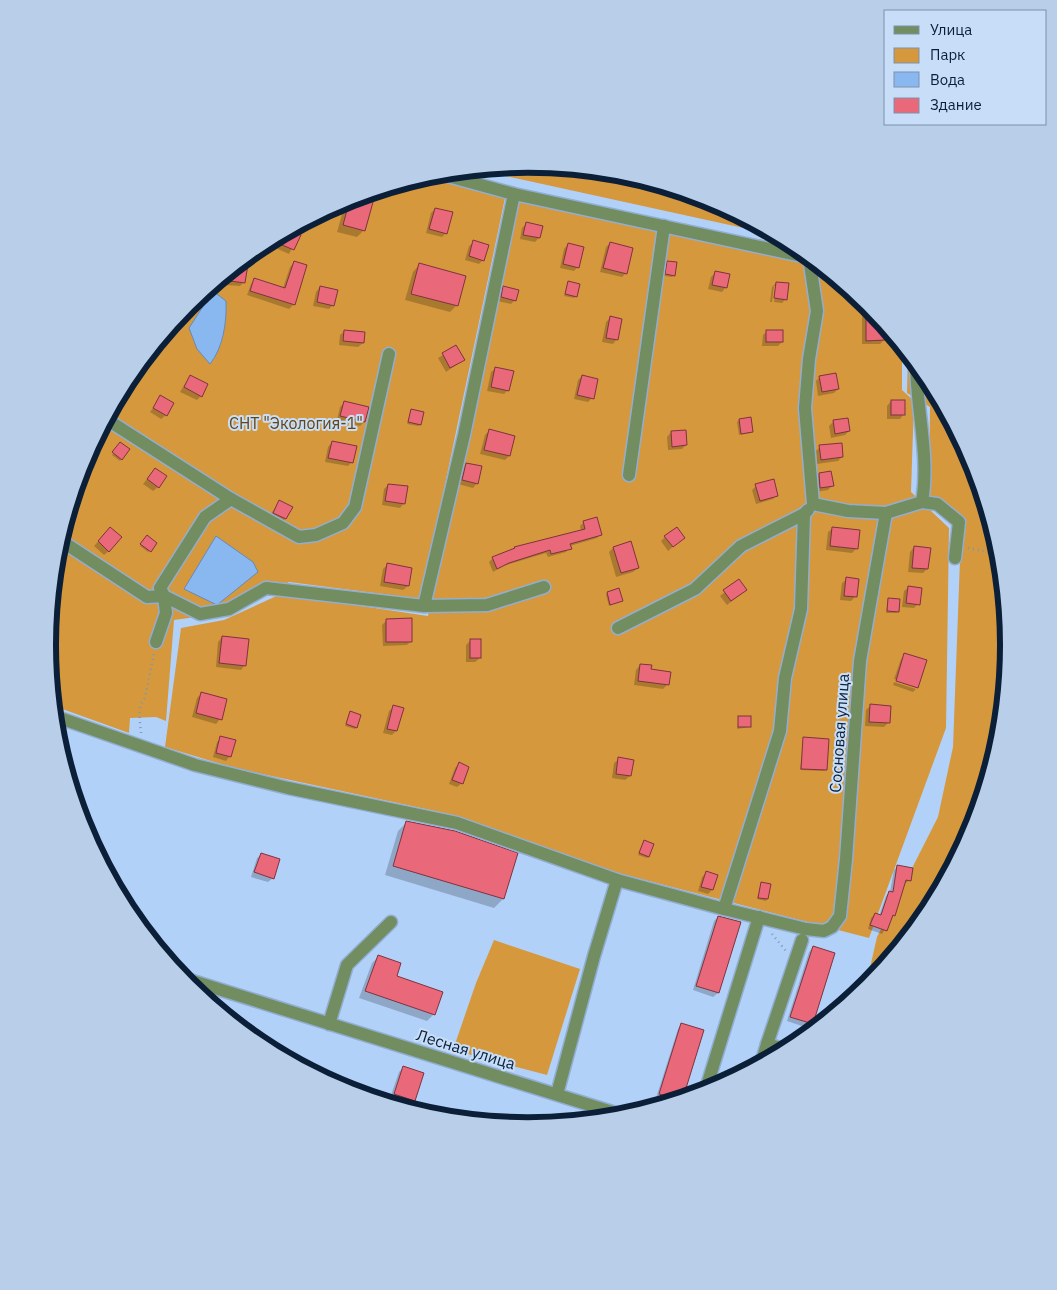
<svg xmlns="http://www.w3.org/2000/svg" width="1057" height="1290" viewBox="0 0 1057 1290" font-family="'IBM Plex Sans',sans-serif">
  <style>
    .green { fill: #d5983d }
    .water { fill: #89b8f1; stroke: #638aba }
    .shadow { fill: #0003 }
    .building { fill: #e9687a; stroke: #7f333e }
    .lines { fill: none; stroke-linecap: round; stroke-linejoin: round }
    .minor-casing { stroke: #91aed2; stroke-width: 15 }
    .path { stroke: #7b97b9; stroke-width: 2.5; stroke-dasharray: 1 4; stroke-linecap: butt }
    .minor { stroke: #728d60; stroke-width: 12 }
    .labels { text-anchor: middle; stroke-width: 4; stroke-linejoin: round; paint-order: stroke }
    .park-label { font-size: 16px; fill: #644413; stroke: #c8def8 }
    .street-label { font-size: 16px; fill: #0b2038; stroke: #c8def8 }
    .rim { fill: none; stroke: #0b2038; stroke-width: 6 }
  </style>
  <rect width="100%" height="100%" fill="#b2d1f8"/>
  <g class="green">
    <path d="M529 164 623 173 713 201 780 236 474 169Z"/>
    <path d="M427 176 505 198 421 599 289 582 233 612 174 620 166 721 156 717 130 718 129 733 54 706 48 645 57 551 84 461 129 378 189 305 262 245 345 201Z"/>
    <path d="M518 202 796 245 869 305 902 346V390L914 401 911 492 949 528 946 728 869 938 602 869 449 814 234 768 165 747 181 628 224 620 281 594 428 616Z"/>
    <path d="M908 353 929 378 973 461 1000 551 1009 645 1000 739 973 829 928 912 875 978 869 972 877 937 938 817 953 747 961 533 929 506 930 407 907 393Z"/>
    <path d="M494 940 580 969 547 1075 453 1050 476 983Z"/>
  </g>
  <g class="water">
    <path d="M213 291 226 301C227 322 223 348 210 364L197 349 189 328Z"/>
    <path d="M216 536 253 562 258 572 217 605 184 589Z"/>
  </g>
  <g class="shadow">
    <path d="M366 194 364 230 357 237 337 232 346 200Z"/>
    <path d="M435 209 446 233 442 237 426 233 431 213Z"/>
    <path d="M526 224 539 238 535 242 520 239 522 228Z"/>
    <path d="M288 231 299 235 289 254 264 243Z"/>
    <path d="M474 242 483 260 479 264 465 260 469 246Z"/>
    <path d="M610 243 626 273 622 277 600 272 606 247Z"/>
    <path d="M568 244 578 267 574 271 560 268 564 249Z"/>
    <path d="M668 262 674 275 672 277 664 276Z"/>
    <path d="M294 263V304L289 309 247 295 251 284 255 279 283 288 290 267Z"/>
    <path d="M238 264 246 265 244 282 240 286 226 285 228 273Z"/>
    <path d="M419 265 456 306 450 312 405 300 413 272Z"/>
    <path d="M715 273 726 287 722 292 708 289 711 277Z"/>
    <path d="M568 282 576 296 574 298 564 296Z"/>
    <path d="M776 283 786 299 782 303 774 302 776 286H774L772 302H770L772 287Z"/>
    <path d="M320 287 333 305 329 309 313 306 316 292Z"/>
    <path d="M504 287 515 300 511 304 497 301 499 291Z"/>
    <path d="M866 313H875L884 323V340L880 344H862V317Z"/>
    <path d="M610 318 617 339 613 344 602 342 606 322Z"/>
    <path d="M345 331 363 343 358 347 339 345 340 335Z"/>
    <path d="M767 331 782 342 778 346H762L763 335Z"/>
    <path d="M456 347 463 360 446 372 438 358Z"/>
    <path d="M496 368 508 390 504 394 487 391 491 372Z"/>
    <path d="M190 376 201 396 197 400 180 392Z"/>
    <path d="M582 376 592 398 588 402 574 399 578 380Z"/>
    <path d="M820 377 838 389 834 393 818 396 816 381Z"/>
    <path d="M161 397 166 415 161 419 150 412Z"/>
    <path d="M891 401 904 414 900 419H887V406Z"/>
    <path d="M344 403 364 422 360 426 337 420 340 407Z"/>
    <path d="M411 410 420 425 418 426 407 424Z"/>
    <path d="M739 420 752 431 750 433 739 435 737 422Z"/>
    <path d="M833 422 849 431 845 435 831 438 829 426Z"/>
    <path d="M490 430 509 456 505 460 480 454 485 435Z"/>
    <path d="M671 432 686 445 682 449 668 450 667 437Z"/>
    <path d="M332 442 352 462 348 466 325 462 328 447Z"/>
    <path d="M119 445 121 459 120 461 112 455Z"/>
    <path d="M820 447 842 457 838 461 817 464 816 451Z"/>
    <path d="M466 464 477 483 473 488 458 484 462 468Z"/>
    <path d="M155 469 158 487 153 491 143 484Z"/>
    <path d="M819 474 833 485 828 490 816 492 815 479Z"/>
    <path d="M388 485 404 503 400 508 382 505 384 489Z"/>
    <path d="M756 486 777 495 773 499 756 504 752 490Z"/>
    <path d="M279 502 285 519 281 523 269 517Z"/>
    <path d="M584 522 601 534 597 538 570 546 566 552 548 557 546 553 503 566 493 572 489 562 493 558 515 548 581 531 580 526Z"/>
    <path d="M833 528 856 549 852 553 826 550 828 532Z"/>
    <path d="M106 533 109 551 104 555 94 546Z"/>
    <path d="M665 537 683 538 668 551 661 541Z"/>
    <path d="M145 539 156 544 148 552 140 546Z"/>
    <path d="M914 547 927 569 923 573 908 572 910 552Z"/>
    <path d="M613 548 638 568 633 572 616 577 609 552Z"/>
    <path d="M388 564 408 586 403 590 380 586 383 569Z"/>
    <path d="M847 579 855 597 851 601 840 600 842 583Z"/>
    <path d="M738 581 741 594 727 605 720 596Z"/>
    <path d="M909 587 918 604 914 608 902 607 904 591Z"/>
    <path d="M607 593 622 600 609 606 606 595Z"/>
    <path d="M888 600 898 612 896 613H886Z"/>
    <path d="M386 621 411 641 407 645 383 646 382 625Z"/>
    <path d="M222 637 245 665 241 670 216 667 218 642Z"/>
    <path d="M471 640 480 658 475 662H466V645Z"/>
    <path d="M905 655 917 687 916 688V686L894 679 901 659Z"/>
    <path d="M640 665 650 670 667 685 663 689 634 685 636 670Z"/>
    <path d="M894 682 916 689 913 692 893 685Z"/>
    <path d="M201 694 220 719 216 724 192 717 197 698Z"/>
    <path d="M871 705 888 723 884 727 865 726 866 710Z"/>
    <path d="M393 707 396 731 392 735 383 733 389 711Z"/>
    <path d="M350 712 356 727 355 729 345 726Z"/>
    <path d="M739 717 750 727 737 729Z"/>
    <path d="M221 738 230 756 226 761 213 757 217 742Z"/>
    <path d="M804 738 826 770 824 771 800 770Z"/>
    <path d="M619 759 630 776 625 780 612 778 614 763Z"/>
    <path d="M459 764 462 783 457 787 449 784 455 768Z"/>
    <path d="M407 822 516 854 503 899 494 908 385 875 398 831Z"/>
    <path d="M644 841 648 857 647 858 638 855Z"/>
    <path d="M262 854 273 878 268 882 251 877 257 858Z"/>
    <path d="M898 866 910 880 904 884 894 915 882 934 868 929 871 918 875 914 879 916 886 896 890 892 894 870Z"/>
    <path d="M706 873 712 890 708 894 698 891 702 877Z"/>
    <path d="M761 883 767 899 766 901 757 899Z"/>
    <path d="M718 917V993L713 997 693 990 714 921Z"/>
    <path d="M813 947 812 1023 808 1028 787 1021 809 952Z"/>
    <path d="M378 957 395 977 441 993 433 1015 427 1021 359 998 372 963Z"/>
    <path d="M682 1024 702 1031 681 1099 669 1103 656 1098 678 1029Z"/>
    <path d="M403 1068 414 1100 410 1104 390 1098 399 1072Z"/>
  </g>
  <g class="building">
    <path d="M368 193 375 195 365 231 343 225 350 199Z"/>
    <path d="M435 208 453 212 447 234 429 229Z"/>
    <path d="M526 222 543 226 540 238 523 235Z"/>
    <path d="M290 230 301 235 294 250 270 240Z"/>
    <path d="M473 240 489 245 484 261 469 256Z"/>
    <path d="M610 242 633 248 627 274 603 268Z"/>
    <path d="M568 243 584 247 579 268 563 264Z"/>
    <path d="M294 261 307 265 295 305 250 291 254 278 285 288Z"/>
    <path d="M667 261 677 262 675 276 665 274Z"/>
    <path d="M240 263 248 264 245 283 230 281 231 270Z"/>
    <path d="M419 263 466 276 458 306 411 294Z"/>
    <path d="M715 271 730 274 727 288 712 285Z"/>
    <path d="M568 281 580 284 577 297 565 294Z"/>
    <path d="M776 282 789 283 787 300 774 298Z"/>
    <path d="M320 286 338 290 334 306 317 302Z"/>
    <path d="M503 286 519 290 516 301 501 297Z"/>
    <path d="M874 311 885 325V340L866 341V312Z"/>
    <path d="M610 316 622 319 618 340 606 338Z"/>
    <path d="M344 330 365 332 364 343 343 341Z"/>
    <rect x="766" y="330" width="17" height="12"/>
    <path d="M456 345 465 360 450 368 442 353Z"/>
    <path d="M495 367 514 371 509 391 491 387Z"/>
    <path d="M836 373 839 389 822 392 819 376Z"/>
    <path d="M190 375 208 384 202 397 184 387Z"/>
    <path d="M582 375 598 379 594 399 577 395Z"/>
    <path d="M160 395 174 403 167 416 153 408Z"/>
    <rect x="891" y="400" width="14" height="15"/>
    <path d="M344 401 369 407 365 422 340 416Z"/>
    <path d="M411 409 424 412 421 425 408 422Z"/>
    <path d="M751 417 753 432 741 434 739 419Z"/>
    <path d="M848 418 850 431 835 434 833 420Z"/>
    <path d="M489 429 515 436 510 456 484 450Z"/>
    <path d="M686 430 687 445 672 447 671 431Z"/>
    <path d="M332 441 357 446 353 463 328 458Z"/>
    <path d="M120 442 130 449 122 460 112 452Z"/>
    <path d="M842 443 843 457 821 460 819 445Z"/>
    <path d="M466 463 482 466 478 484 462 480Z"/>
    <path d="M155 468 167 476 159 488 147 479Z"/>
    <path d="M831 471 834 486 820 488 819 473Z"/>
    <path d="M774 479 778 496 760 501 755 484Z"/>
    <path d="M388 484 408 486 405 504 385 501Z"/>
    <path d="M279 500 293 507 286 519 273 513Z"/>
    <path d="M597 517 602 535 570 544 572 549 551 554 550 550 509 563 497 569 492 557 515 548 514 547 585 529 583 521Z"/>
    <path d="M110 527 122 537 109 552 98 541Z"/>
    <path d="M677 527 685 538 673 547 664 536Z"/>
    <path d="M832 527 860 530 858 549 830 546Z"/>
    <path d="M147 535 157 543 151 552 140 544Z"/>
    <path d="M631 541 639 568 621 573 613 547Z"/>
    <path d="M914 546 931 548 928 569 912 568Z"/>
    <path d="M387 563 412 568 409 586 384 582Z"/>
    <path d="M846 577 859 579 857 597 844 596Z"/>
    <path d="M739 579 747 590 731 601 723 590Z"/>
    <path d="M908 586 922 588 920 605 906 603Z"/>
    <path d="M619 588 623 601 610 605 607 592Z"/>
    <path d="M888 598 900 599 899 612 887 611Z"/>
    <path d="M412 618V642H386V619Z"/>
    <path d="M222 636 249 639 246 666 219 663Z"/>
    <rect x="470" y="639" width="11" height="19"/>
    <path d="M904 653 927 660 918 688 896 681Z"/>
    <path d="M640 664 652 665 651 669 671 672 669 685 638 681Z"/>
    <path d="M201 692 227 699 222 720 196 713Z"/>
    <path d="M870 704 891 706 890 723 869 722Z"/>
    <path d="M393 705 404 708 397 731 387 729Z"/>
    <path d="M350 711 361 715 357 728 346 724Z"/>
    <rect x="738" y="716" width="13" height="11"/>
    <path d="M220 736 236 740 231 757 216 753Z"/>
    <path d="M803 737 829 739 827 770 801 769Z"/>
    <path d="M618 757 634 760 631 776 616 774Z"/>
    <path d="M459 762 469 767 463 784 452 780Z"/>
    <path d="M406 821 455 831 518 853 504 899 393 866Z"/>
    <path d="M644 840 654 844 649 857 639 853Z"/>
    <path d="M261 853 280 859 274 879 254 872Z"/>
    <path d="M897 865 913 868 911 881 906 880 895 916 893 915 887 931 870 925 875 913 881 915 889 891 893 892Z"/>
    <path d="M706 871 718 875 713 890 701 887Z"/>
    <path d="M761 882 771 884 768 899 758 898Z"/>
    <path d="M718 916 741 922 719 993 696 986Z"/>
    <path d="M813 946 835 953 813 1024 790 1017Z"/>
    <path d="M378 955 401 963 397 976 443 992 435 1015 365 991Z"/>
    <path d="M681 1023 704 1030 683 1098 678 1100 659 1094Z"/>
    <path d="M403 1066 424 1073 415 1101 394 1094Z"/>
  </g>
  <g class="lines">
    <g class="minor-casing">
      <g id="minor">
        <path d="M437 173 514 194 811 258"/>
        <path d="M809 257 817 311 809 359 805 408 813 504 848 511 886 513 922 502C930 456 916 408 916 362"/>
        <path d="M106 419 231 499 205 517 160 588 164 596 200 614 229 609 266 588 424 606 464 435 514 194"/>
        <path d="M629 475 664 226"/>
        <path d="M231 499 299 537 316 535 343 523 355 507 389 354"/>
        <path d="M922 502 937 504 959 522 955 558"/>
        <path d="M60 540 147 597 164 596 166 613 156 642"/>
        <path d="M424 606 487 605 544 587"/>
        <path d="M618 628 695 589 741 546 804 514 808 510"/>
        <path d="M54 716 195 765 288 788 457 823 617 880 724 909 806 929 824 931 832 927 840 916 846 859 860 661 886 513"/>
        <path d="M724 909 780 731 785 678 801 609 804 514"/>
        <path d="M183 978 625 1116"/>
        <path d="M329 1024 347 965 391 922"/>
        <path d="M786 1050 767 1044 802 940"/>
        <path d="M761 1064 767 1044"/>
        <path d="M705 1092 759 917"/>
        <path d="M557 1094 594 956 617 880"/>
      </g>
    </g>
    <g class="path">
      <path d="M968 548 1001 555"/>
      <path d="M141 733C140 721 137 707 145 698L154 653"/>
      <path d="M772 934 786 951"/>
    </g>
    <use href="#minor" class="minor"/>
  </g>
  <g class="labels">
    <g class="park-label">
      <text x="296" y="429">СНТ "Экология-1"</text>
    </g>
    <g class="street-label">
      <text transform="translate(839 733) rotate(-86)" y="6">Сосновая улица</text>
      <text transform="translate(466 1049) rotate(17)" y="6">Лесная улица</text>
    </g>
  </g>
  <path d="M0 0H1057V1290H0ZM56 645a472 472 0 1 1 944 0a472 472 0 1 1-944 0Z" fill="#b9cfe9" fill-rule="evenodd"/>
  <path class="rim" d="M56 645a472 472 0 1 1 944 0a472 472 0 1 1-944 0Z"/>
  <rect x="884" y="10" width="162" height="115" fill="#c8def8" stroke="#7c92ab"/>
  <rect x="894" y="26" width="25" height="8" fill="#728d60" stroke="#7c92ab"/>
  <text x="930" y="35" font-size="15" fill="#0b2038">Улица</text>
  <rect x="894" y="48" width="25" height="15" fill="#d5983d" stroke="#7c92ab"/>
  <text x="930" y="60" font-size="15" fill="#0b2038">Парк</text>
  <rect x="894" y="72" width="25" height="15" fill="#89b8f1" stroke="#7c92ab"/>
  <text x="930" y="85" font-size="15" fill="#0b2038">Вода</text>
  <rect x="894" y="98" width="25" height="15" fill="#e9687a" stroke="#7c92ab"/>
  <text x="930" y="110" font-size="15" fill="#0b2038">Здание</text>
</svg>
